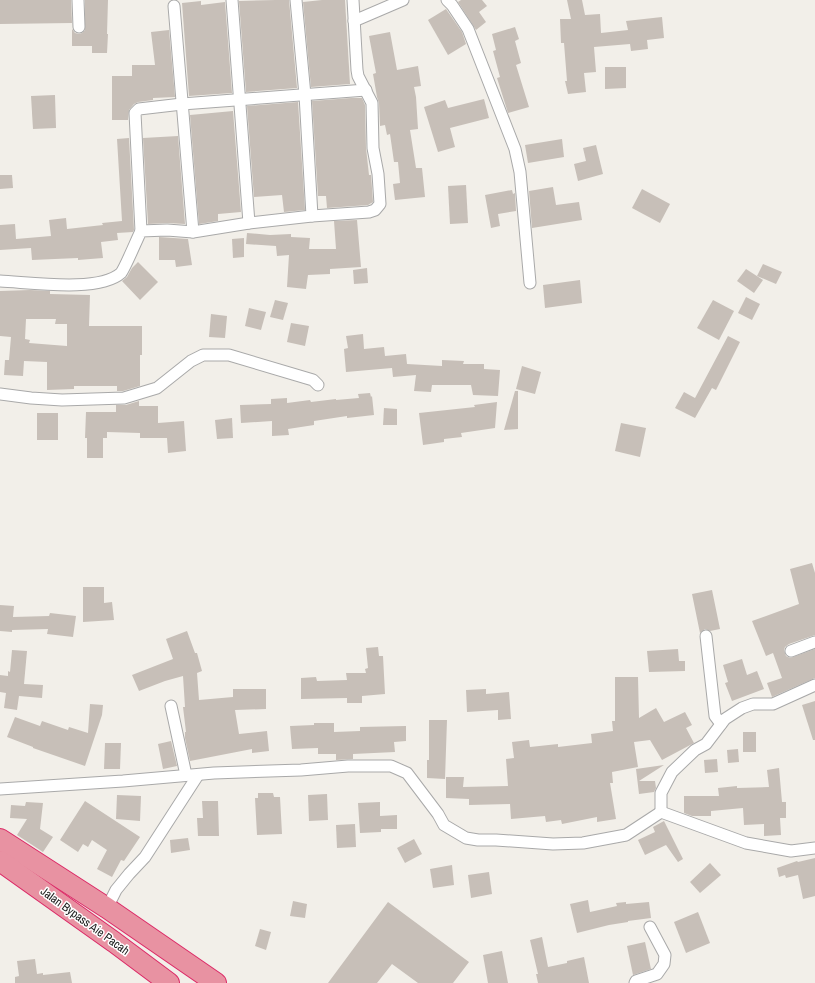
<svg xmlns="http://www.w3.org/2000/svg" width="815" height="983" viewBox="0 0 815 983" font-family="'Archivo Narrow',sans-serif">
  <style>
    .building { fill: #c7bfb8; fill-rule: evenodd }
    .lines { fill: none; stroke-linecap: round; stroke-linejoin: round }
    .street-casing { stroke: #a9a9a9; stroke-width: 13 }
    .highway-casing { stroke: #dc2a67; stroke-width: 22 }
    .street { stroke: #fff; stroke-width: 11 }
    .highway { stroke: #e892a2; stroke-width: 20 }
    .labels { text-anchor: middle; stroke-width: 3; stroke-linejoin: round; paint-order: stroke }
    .street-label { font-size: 12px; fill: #222; stroke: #fff }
  </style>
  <rect width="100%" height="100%" fill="#f2efe9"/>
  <g class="building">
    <path d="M0 0H71L72 23 0 24Z"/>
    <path d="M85 0H108L107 34H108L107 53H92V46H72V29L75 33 79 34 82 33 85 30Z"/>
    <path d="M276 0H289L297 88 246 92 239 1Z"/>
    <path d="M322 0H345L350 84 311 87 303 2Z"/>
    <path d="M461 0H482L487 6 479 12 486 22 476 30 458 2Z"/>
    <path d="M567 0H582L585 15 600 14 601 33 628 30 626 21 662 17 664 38 647 40 648 49 631 51 630 44 594 47 596 72 584 73 586 92 568 94 565 81H567L564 43H561L560 19H571Z"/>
    <path d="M201 1V5L225 2 232 93 189 96 182 3Z"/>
    <path d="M446 9 462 32 466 44 448 55 428 20Z"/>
    <path d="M515 27 519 39 515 41 521 63 516 65 529 107 508 113 497 78 500 77 493 51 496 50 492 34Z"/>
    <path d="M169 30 175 97 153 98V100L138 102 134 104 129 110 128 120H112V76H132V65H155L151 32Z"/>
    <path d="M390 32 397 70 418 66 421 86 414 87 416 97 418 129 410 130 416 168H422L425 197 395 200 393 184 400 183 398 162H394L390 134 387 135 385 125 380 126 379 103 377 97 373 74 376 73 369 36Z"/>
    <path d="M605 67H626V88L605 89Z"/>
    <path d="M55 95 56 128 33 129 31 96Z"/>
    <path d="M351 98H362L365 105 366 148 369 175H371L373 202 368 205 327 208 326 196H318L312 101Z"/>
    <path d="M484 99 489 118 450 128 455 147 438 152 424 107 445 100 448 108Z"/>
    <path d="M298 102 305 210 284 212 282 195 254 197 247 106Z"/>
    <path d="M233 111 241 212 218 214V221L199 224 190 115Z"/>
    <path d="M178 136 185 224 167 223 148 224 143 138Z"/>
    <path d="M129 138 134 230 133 232 117 233 118 240 101 242 103 258 78 260V258L32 260 31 248 0 250V225L15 224 16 239 51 236 49 220 66 218 67 229 103 225 102 223 122 221 117 139Z"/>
    <path d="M562 139 564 157 528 163 525 145Z"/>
    <path d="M596 145 603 174 578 181 574 164 586 161 583 148Z"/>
    <path d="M0 175H12L13 188 0 189Z"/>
    <path d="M466 185 468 223 450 224 448 186Z"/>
    <path d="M553 187 556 205 579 202 582 220 532 228 529 191Z"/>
    <path d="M642 189 670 204 660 223 632 208Z"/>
    <path d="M512 190 513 194 515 193 516 211 498 214 500 226 491 228 485 195Z"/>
    <path d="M357 220 361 267 330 269V274L308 275 306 289 287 287 289 255 277 256 276 246 246 244 247 233 270 235 291 234V237L310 238 309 249H336L334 221Z"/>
    <path d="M159 237 188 239 192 265 176 267 175 260H159Z"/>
    <path d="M244 238V257L233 258 232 239Z"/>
    <path d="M138 262 158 282 140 300 122 281 127 277 132 268Z"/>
    <path d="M763 264 782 272 776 284 757 276Z"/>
    <path d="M367 268 368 283 354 284 353 270Z"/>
    <path d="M746 269 763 280 754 293 737 281Z"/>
    <path d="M580 280 582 303 545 308 543 285Z"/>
    <path d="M30 290 50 291V294L90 295 89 326H142V355H140V386L123 391H117V386H74V389L47 390V362L24 361 23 376 4 375 5 360H9L11 337 0 336V291ZM26 319H56L55 324H67V346L29 343 30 340 25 339Z"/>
    <path d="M746 297 760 304 752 320 738 313Z"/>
    <path d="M275 300 288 303 283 320 270 317Z"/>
    <path d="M713 300 734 311 719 340 697 328Z"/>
    <path d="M249 308 266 312 261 330 245 326Z"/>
    <path d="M211 314 227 316 225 338 209 337Z"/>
    <path d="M291 323 309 326 305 346 287 342Z"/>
    <path d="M363 334 364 349 384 347 385 356 406 354 407 364 442 366V360L464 361 463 364H484V369L500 370 498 396 473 395 471 385H432L431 392 414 391 416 375 393 377 392 368 346 372 344 349 348 348 346 336Z"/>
    <path d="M728 336 740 342 716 390 712 388 695 418 675 408 684 392 695 398Z"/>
    <path d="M522 366 541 372 535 394 516 389Z"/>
    <path d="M515 391H518V429L504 430Z"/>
    <path d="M370 393 371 397 372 396 374 415 347 418V416L314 421V425L288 429 289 435 272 436V421L241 423 240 405 271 404V399L287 398V403L310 400 311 402 336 399V400L359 398 358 394Z"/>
    <path d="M139 401V406H158V423L184 421 186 451 168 453 167 438H140V433L107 432V438H103V458H87V438H85L86 412H116V405H126Z"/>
    <path d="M497 402 495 428 461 433 462 437 444 439V442L423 445 419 413 475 407 474 405Z"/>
    <path d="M384 408 397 409V425H383Z"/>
    <rect x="37" y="413" width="21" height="27"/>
    <path d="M232 418 233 438 217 439 215 420Z"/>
    <path d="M621 423 646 428 640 457 615 451Z"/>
    <path d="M812 563 815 573V635L789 644 785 647 784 650 786 656 790 658 815 649V678L772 697 767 683 782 678 773 653 766 656 752 621 799 604 790 569Z"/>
    <path d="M83 587H104V603L112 602 114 620 83 622Z"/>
    <path d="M712 590 720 629 710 631 705 629 700 633 692 594Z"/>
    <path d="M0 605 14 606 13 617 49 616 50 613 76 616 73 637 47 634 48 629 12 630V632L0 631Z"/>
    <path d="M187 631 195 653H197L202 671 197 673 199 700 233 697V689H266V709L235 710 239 734 267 731 269 751 252 753V749L190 761 185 738V732H186L183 707H185L183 676 165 681 139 691 132 675 173 659 166 639Z"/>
    <path d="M378 647 379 656H383L385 694 362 696V703H347V698L301 699V678L316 677 317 681 347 680 346 673H366L365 669 368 668 366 648Z"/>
    <path d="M678 649 679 661H685V671L649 672 647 651Z"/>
    <path d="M12 650 27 651 24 684 43 685 42 698 19 696 17 710 4 708 6 693 0 692V675L8 676V671L10 672Z"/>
    <path d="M742 659 747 675 757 671 764 689 732 701 725 683 728 682 723 665Z"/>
    <path d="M615 677H638L639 718 656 708 664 722 685 712 692 725 686 728 694 743 662 760 650 740 634 742 638 767 612 772 613 783H610L616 819 597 822V817L562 824 561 820 546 822 545 816 511 819 510 804 469 805V799L446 798V777H464L463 787 508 786 506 759 514 758 512 742 529 740 530 747 558 744V747L592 743 591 734 613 731 612 721H615Z"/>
    <path d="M486 689V694L509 692 511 719 498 720V710L467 712 466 690Z"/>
    <path d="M815 701V740H813L802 705Z"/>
    <path d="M90 704 103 705 102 715 85 766 33 748V747L7 737 15 717 40 726 42 721 68 730 69 727 88 733Z"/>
    <path d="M429 720H447L445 779 427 778V760H429Z"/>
    <path d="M314 723H334V732L360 731V727L406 726V741L394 742 395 752 353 754V759L336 760V754H318V748L292 749 290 726 314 725Z"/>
    <rect x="743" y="732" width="13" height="20"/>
    <path d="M171 741 177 766 163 769 158 744Z"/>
    <path d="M105 743H121L120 769H104Z"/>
    <path d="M738 749 739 762 728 763 727 750Z"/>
    <path d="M717 759 718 772 705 773 704 760Z"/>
    <path d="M664 765 639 781H655L656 788 654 792 639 794 636 769Z"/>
    <path d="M779 768 782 802H786V818H780L781 835 764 836V824L744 825 743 808 711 811V816H692L684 813V796H719L718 788 737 786V788L769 787 767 770Z"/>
    <path d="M258 793H273L274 797H280L282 834 257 835 255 798H258Z"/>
    <path d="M327 794 328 820 309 821 308 795Z"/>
    <path d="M117 795 141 796 140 821 116 819Z"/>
    <path d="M85 801 140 837 124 861 121 860 112 877 97 869 107 850 92 840 88 847 83 844 78 852 60 840Z"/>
    <path d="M202 801H218L219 836H198L197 818H203Z"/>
    <path d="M26 802 43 803 40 829 53 837 43 852 17 835 27 819 10 818 11 805 25 806Z"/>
    <path d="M380 802V816L397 815V829H381V832L360 833 358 803Z"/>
    <path d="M664 821 683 859 678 862 666 845 645 855 638 840 655 832 653 827Z"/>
    <path d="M355 824 356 847 337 848 336 825Z"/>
    <path d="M188 838 190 850 171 853 170 840Z"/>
    <path d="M414 839 422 854 405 863 397 848Z"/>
    <path d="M815 858V896L803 899 798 875 786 878 785 875 779 877 777 868 797 861 798 862Z"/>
    <path d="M710 863 721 875 700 893 690 882Z"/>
    <path d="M452 865 454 885 433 888 430 869Z"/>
    <path d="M489 872 492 894 471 898 468 875Z"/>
    <path d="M588 900 590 912 617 906 616 903 626 902V904L649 902 651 918 628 921V922L609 925 577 933 570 904Z"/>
    <path d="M293 901 307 904 305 918 290 916Z"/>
    <path d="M388 902 469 962 453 983H418L392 964 377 983H328Z"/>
    <path d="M698 912 710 943 686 953 674 922Z"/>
    <path d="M260 929 271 932 266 950 255 946Z"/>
    <path d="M542 937 548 967 567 963V961L584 957 589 983H538L536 974H538L530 940Z"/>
    <path d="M645 942 651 969 633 975 627 946Z"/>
    <path d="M502 951 508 983H488L483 955Z"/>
    <path d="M35 959 37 974 43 973V975L70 972 72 983H15V977L19 976 17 961Z"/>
  </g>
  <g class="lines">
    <g class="street-casing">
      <g id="street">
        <path d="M78 0 79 27"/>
        <path d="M232 0 249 223"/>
        <path d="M296 0 305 95 312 216"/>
        <path d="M447 0 452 5 468 29 515 149 520 172 530 283"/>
        <path d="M174 6 193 232"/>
        <path d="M354 21 403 0"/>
        <path d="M141 231 135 113 139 109 182 104 366 90"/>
        <path d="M0 281C28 282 99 293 121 273 125 268 137 239 141 231L167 230 193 232 249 223 312 216 369 212 375 210 380 204 378 174 373 148 372 103 358 76 357 70 353 0"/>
        <path d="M0 394 31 398 62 400 124 398 157 388 191 361 203 355H229L313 380 318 385"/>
        <path d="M706 636 715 716 721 724"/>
        <path d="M791 651 815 642"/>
        <path d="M171 706 186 775"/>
        <path d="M0 789 123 781 214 773 301 770 348 766H391L407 773 438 814 444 825 466 838 478 840H496L553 844 583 843 626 835 661 812 746 843 791 851 815 848"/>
        <path d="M661 812V793L672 772 695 750 706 744 725 719 742 708 753 704H773L815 685"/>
        <path d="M107 908 116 890 129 874 145 857 198 775"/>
        <path d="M635 983 636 981 657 974 664 964 665 955 650 927"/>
      </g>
    </g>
    <g class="highway-casing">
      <g id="highway">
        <path d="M0 839 107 908 216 983"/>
        <path d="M0 861 114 942 169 983"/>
      </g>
    </g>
    <use href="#street" class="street"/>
    <use href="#highway" class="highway"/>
  </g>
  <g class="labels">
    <g class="street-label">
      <text transform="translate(85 921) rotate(36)" y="4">Jalan Bypass Aie Pacah</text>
    </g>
  </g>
</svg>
